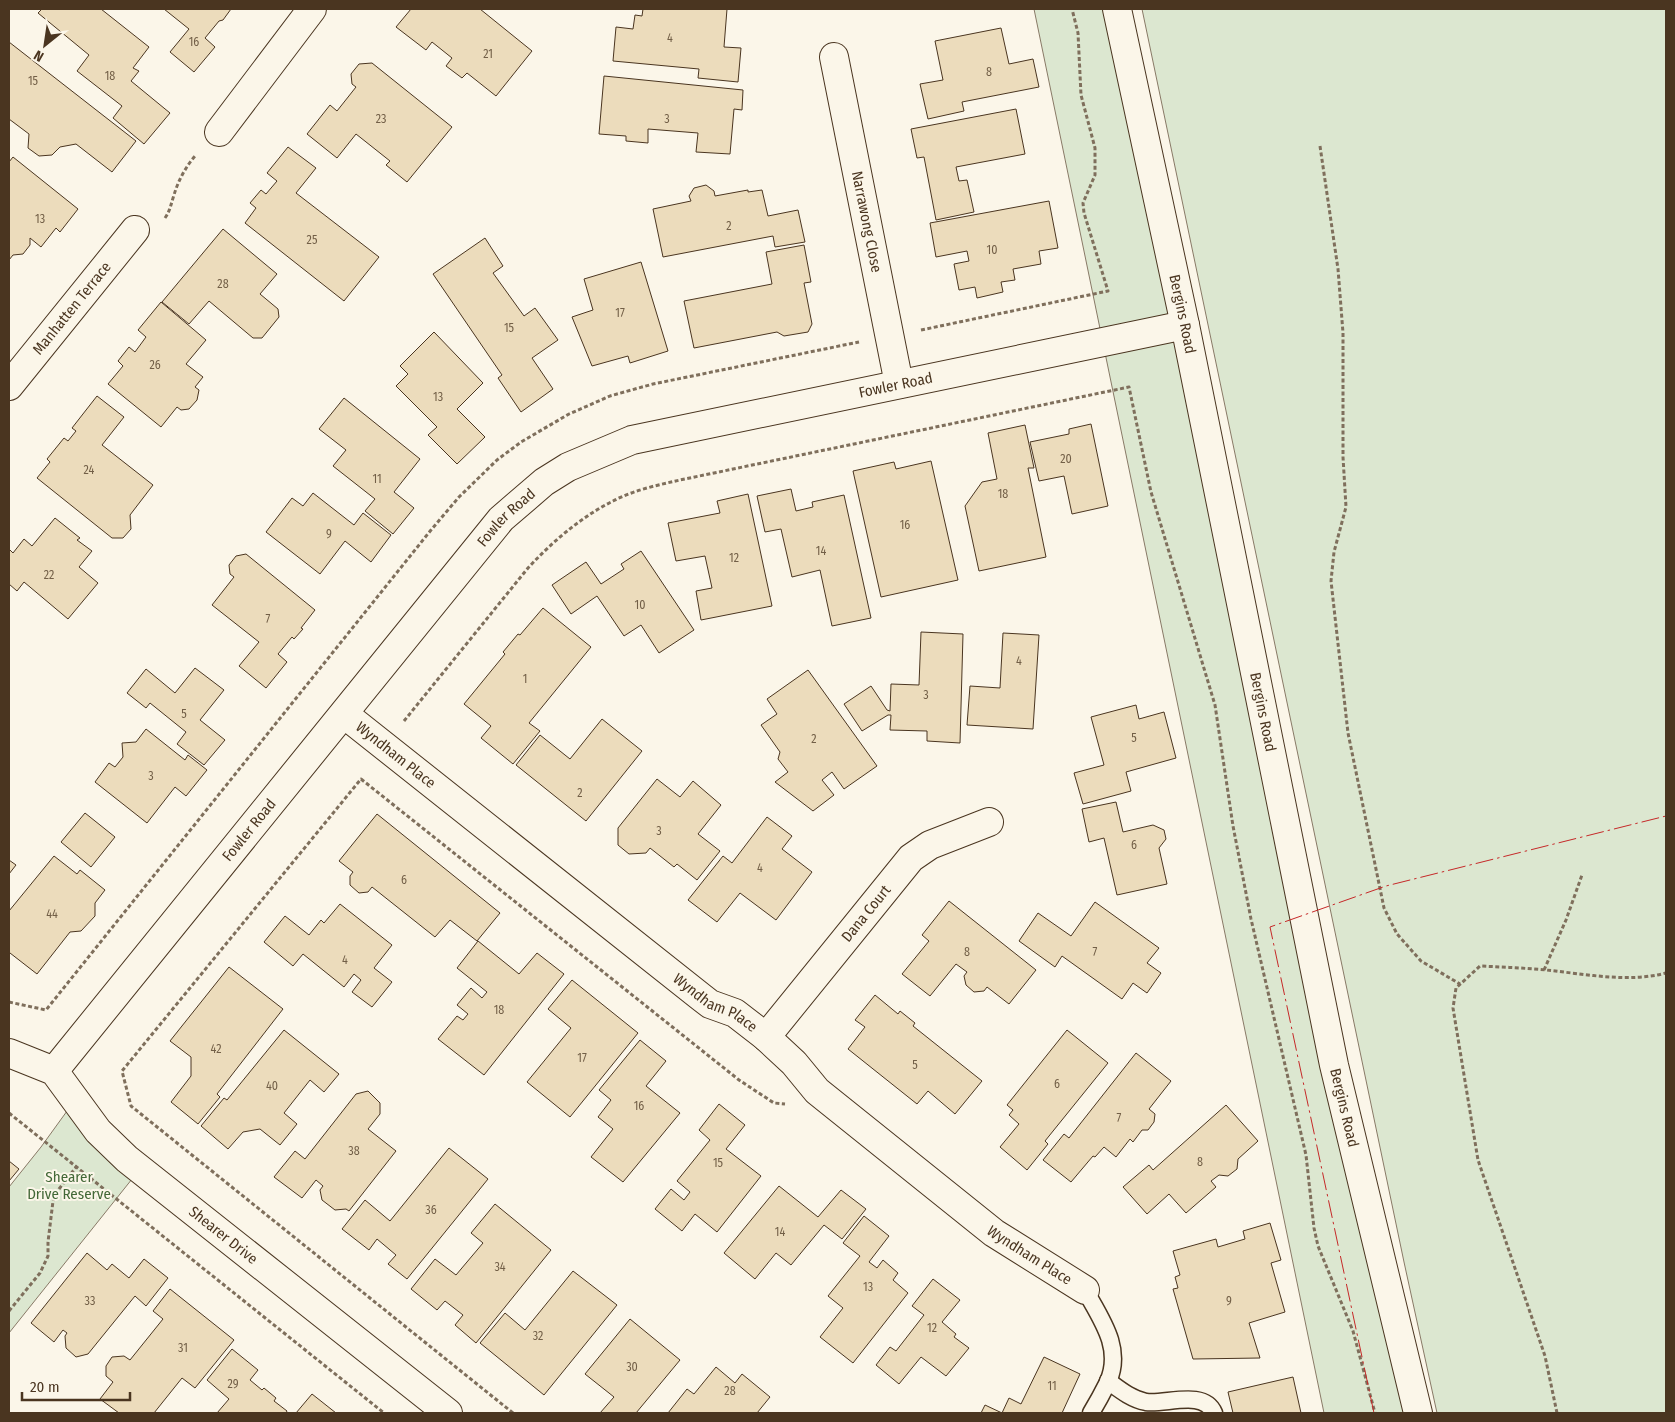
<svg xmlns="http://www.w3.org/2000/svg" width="1675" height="1422" viewBox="0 0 1675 1422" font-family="'Fira Sans Condensed',sans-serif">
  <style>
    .green { fill: #dce7d0; stroke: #887966 }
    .building { fill: #ecdcbc; stroke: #4a3520 }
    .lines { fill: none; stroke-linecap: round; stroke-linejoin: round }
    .lane-casing { stroke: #4a3520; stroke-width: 19 }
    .street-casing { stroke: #4a3520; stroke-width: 30 }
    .secondary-casing { stroke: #4a3520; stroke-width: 30 }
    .path { stroke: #7f6f5c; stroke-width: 3; stroke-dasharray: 4 2.5; stroke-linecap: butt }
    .lane { stroke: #fbf6e9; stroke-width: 16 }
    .street { stroke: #fbf6e9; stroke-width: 28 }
    .secondary { stroke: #fbf6e9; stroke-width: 28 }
    .power { stroke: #c62828; stroke-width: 1; stroke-dasharray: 18 4 2.5 4; stroke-linecap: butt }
    .labels { text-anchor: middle; stroke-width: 4; stroke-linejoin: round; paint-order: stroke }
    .number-label { font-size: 12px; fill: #725f47 }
    .street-label { font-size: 15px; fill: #4a3520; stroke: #fbf6e9 }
    .park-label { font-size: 15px; fill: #436837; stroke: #fbf6e9 }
  </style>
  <rect width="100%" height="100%" fill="#fbf6e9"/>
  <g class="green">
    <path d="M1034 9H1117L1422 1413H1324Z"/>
    <path d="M1142 9H1666V1413H1437L1404 1262Z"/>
    <path d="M75 1100 140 1169 9 1333V1187L41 1147Z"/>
  </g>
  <g class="building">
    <path d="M42 9H101L149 47 133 68 139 71 131 81 170 113 144 144 113 118 122 106 77 71 89 55 38 13Z"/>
    <path d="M164 9H231L223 20 219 21 205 38 215 47 194 72 170 52 189 29Z"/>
    <path d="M411 9H480L532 51 496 96 467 73 462 78 446 66 452 58 432 42 426 50 396 27Z"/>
    <path d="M643 9H727L724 47 741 48 738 82 698 78 699 69 613 61 616 27 633 29 635 15 642 16Z"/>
    <path d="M1001 28 1009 64 1033 59 1039 87 962 102 964 111 928 119 920 84 943 80 935 41Z"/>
    <path d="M9 42 136 141 112 172 76 144 60 147 52 155 39 156 28 148 29 134 9 119Z"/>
    <path d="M372 63 452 127 407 182 386 165 390 161 356 134 337 158 307 134 330 105 337 111 356 87 352 84 351 74 359 64Z"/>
    <path d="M604 76 743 90 742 110 734 109 730 154 696 152 698 133 648 129V143L626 141V136L599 134Z"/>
    <path d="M1016 109 1025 154 956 167 959 181 967 180 974 212 936 220 924 157 917 158 911 129Z"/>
    <path d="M288 147 316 168 296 193 379 257 344 301 245 223 256 208 250 203 261 190 266 194 277 181 267 173Z"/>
    <path d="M13 157 78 209 60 232 56 228 41 247 30 238V245L23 254 13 255 9 260V162Z"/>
    <path d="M706 185 714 191 715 196 748 190V192L762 190 768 216 798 210 805 242 775 247 773 236 663 257 653 209 691 201 689 196 694 188Z"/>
    <path d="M1049 201 1058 248 1039 251 1041 264 1013 269 1015 280 1001 282 1003 292 977 298 975 287 959 290 954 264 969 261 967 251 936 257 930 223Z"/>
    <path d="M223 229 277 274 260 294 278 309 279 317 262 338H253L209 301 189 324 162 302Z"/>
    <path d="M485 238 503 266 493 273 524 316 535 308 558 340 532 358 553 389 521 412 498 378 502 375 433 274Z"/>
    <path d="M804 245 811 282 804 283 812 324 808 332 784 336 777 332 694 348 684 301 772 284 766 252Z"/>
    <path d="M641 262 668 351 630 363 628 356 592 366 572 317 593 310 584 279Z"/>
    <path d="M161 302 206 340 186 364 203 377 195 387 199 390 197 400 189 409 181 410 177 407 161 427 108 384 123 366 118 361 129 347 135 352 146 337 138 330Z"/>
    <path d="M434 332 483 383 457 409 485 437 457 464 428 435 437 427 396 386 408 374 400 366Z"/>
    <path d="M97 396 124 417 102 445 153 485 130 515 131 529 123 538H112L37 478 50 462 47 459 64 438 68 441 76 431 72 428Z"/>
    <path d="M344 398 420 459 394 492 414 508 393 534 365 511 375 499 333 466 346 450 319 429Z"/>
    <path d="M1091 424 1108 506 1072 514 1064 476 1039 481 1030 442 1069 434V429Z"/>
    <path d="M1025 425 1034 468H1028L1046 557 979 571 965 506 982 482 997 479 988 433Z"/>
    <path d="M931 461 958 580 881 597 853 471 894 462 896 469Z"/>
    <path d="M791 489 796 511 813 507 812 502 844 495 871 618 832 626 820 570 792 577 781 529 765 532 757 496Z"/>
    <path d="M313 493 354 525 363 513 391 535 371 562 345 541 320 574 266 532 292 498 303 506Z"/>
    <path d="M748 494 772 606 701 620 696 591 712 588 705 556 676 561 668 523 720 513 717 501Z"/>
    <path d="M55 518 80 538 77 540 92 551 79 567 98 583 68 619 24 582 17 591 9 584V549L13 553 24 539 32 546Z"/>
    <path d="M641 551 694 630 659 653 641 625 624 636 597 596 571 614 552 585 586 562 601 584 624 569 621 564Z"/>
    <path d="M246 554 315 610 301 628 303 629 294 639 292 637 278 654 287 662 266 688 239 666 259 642 212 605 234 577 230 574 229 565 236 556Z"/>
    <path d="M543 608 591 647 529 723 540 731 513 764 481 738 491 726 464 704 505 654 503 652 518 634 520 635Z"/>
    <path d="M921 632 963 634 960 743 927 741V731L890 730 891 715H888L862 731 844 704 871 686 887 710 890 711 891 684 919 685Z"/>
    <path d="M1003 633 1039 635 1033 729 967 725 970 686 1000 688Z"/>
    <path d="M195 668 224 690 200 720 225 740 204 765 177 744 186 732 150 703 146 708 127 693 146 669 175 693Z"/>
    <path d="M808 670 877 766 844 789 832 772 822 780 834 795 813 811 775 782 788 772 778 759 780 752 761 725 777 714 767 699Z"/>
    <path d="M1136 705 1139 719 1164 712 1176 758 1126 772 1131 791 1083 804 1074 773 1104 765 1091 717Z"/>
    <path d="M602 719 642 751 586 821 516 765 540 735 570 759Z"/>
    <path d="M146 729 185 760 188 755 207 770 186 796 175 787 147 823 95 782 109 763 115 767 123 757 122 743 136 742Z"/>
    <path d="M657 779 680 797 693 781 721 805 698 834 720 851 697 880 677 864 674 867 650 848 646 853 629 854 618 845V828Z"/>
    <path d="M1116 802 1123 832 1153 825 1164 830 1166 839 1159 848 1167 884 1117 895 1104 838 1089 842 1082 809Z"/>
    <path d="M85 813 115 837 91 867 61 842Z"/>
    <path d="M377 814 500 913 477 941 450 920 435 937 372 887 368 892 359 893 350 885V876L353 872 339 861Z"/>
    <path d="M767 817 792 836 782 849 812 872 776 920 740 893 717 922 688 900 723 856 732 863Z"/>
    <path d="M54 856 77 874 80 870 105 890 95 903V916L81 931 70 932 37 974 10 953 9 954V911Z"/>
    <path d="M9 860 16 865 9 874Z"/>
    <path d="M949 901 1036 970 1009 1004 987 987 984 991 974 992 966 985 964 976 967 972 956 964 930 996 902 974 929 941 922 935Z"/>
    <path d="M1095 902 1159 948 1147 963 1161 973 1147 993 1133 983 1122 999 1062 956 1055 967 1019 941 1038 913 1071 936Z"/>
    <path d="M340 904 392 945 374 968 392 982 372 1007 352 992 361 980 354 974 344 987 303 954 293 966 264 942 285 916 309 935 321 920 324 923Z"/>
    <path d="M478 941 519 974 537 953 564 974 484 1075 438 1039 457 1016 463 1020 468 1014 457 1005 471 988 482 998 487 992 457 968Z"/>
    <path d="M229 967 283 1009 217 1094 220 1097 198 1124 171 1102 191 1076V1057L170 1041Z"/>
    <path d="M572 980 638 1033 570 1117 527 1082 571 1028 548 1009Z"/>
    <path d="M875 995 898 1014 900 1011 915 1023 913 1026 982 1081 955 1114 928 1091 917 1104 848 1049 865 1027 855 1020Z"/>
    <path d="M284 1030 339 1074 324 1092 310 1080 284 1113 297 1124 280 1145 260 1129 243 1132 228 1149 201 1126 224 1098 227 1100Z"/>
    <path d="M1067 1030 1108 1063 1045 1141 1048 1144 1027 1170 1000 1147 1019 1124 1009 1115 1013 1110 1007 1105Z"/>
    <path d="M640 1040 666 1061 646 1086 680 1113 623 1182 591 1157 613 1129 598 1117 611 1100 599 1090Z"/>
    <path d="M1136 1053 1171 1081 1149 1109 1155 1114 1154 1122 1148 1130H1142L1133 1142 1130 1139 1116 1157 1104 1147 1095 1157 1093 1156 1071 1182 1043 1160 1064 1134 1069 1138Z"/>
    <path d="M368 1091 380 1103V1114L368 1129 396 1151 349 1211 346 1209 335 1210 322 1200 320 1190 323 1186 316 1180 302 1198 274 1177 295 1151 305 1159 356 1094Z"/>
    <path d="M719 1104 745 1125 726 1149 761 1176 717 1232 695 1214 682 1231 655 1209 671 1189 684 1200 690 1192 677 1181 710 1140 699 1130Z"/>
    <path d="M1226 1105 1258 1141 1238 1159 1237 1169 1228 1176 1219 1175 1211 1181 1216 1187 1186 1213 1169 1194 1147 1214 1123 1187 1149 1165 1153 1170Z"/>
    <path d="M449 1148 488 1179 407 1279 388 1264 396 1255 377 1239 369 1250 342 1229 365 1200 390 1221Z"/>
    <path d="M9 1161 19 1169 9 1181Z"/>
    <path d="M779 1186 818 1217 841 1190 866 1209 842 1239 824 1225 791 1265 776 1253 755 1279 724 1253Z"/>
    <path d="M495 1204 551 1250 476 1343 455 1325 463 1315 445 1301 437 1310 411 1289 435 1259 456 1275 483 1243 471 1233Z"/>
    <path d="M864 1216 889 1236 869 1262 877 1268 883 1260 898 1273 893 1280 908 1293 853 1363 820 1337 843 1308 828 1296 860 1256 843 1243Z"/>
    <path d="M1270 1223 1281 1260 1271 1263 1285 1312 1249 1323 1260 1358 1193 1359 1173 1289 1178 1288 1175 1277 1180 1275 1173 1251 1216 1239 1218 1247 1245 1239 1243 1231Z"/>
    <path d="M87 1253 107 1270 112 1264 129 1278 144 1259 168 1278 146 1306 135 1296 88 1354 76 1357 66 1348 65 1336 67 1333 63 1330 54 1342 31 1323Z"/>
    <path d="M573 1271 617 1305 544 1395 480 1343 505 1313 525 1330Z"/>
    <path d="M933 1279 960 1300 942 1322 956 1334 954 1337 969 1348 946 1376 921 1357 899 1384 876 1365 890 1347 896 1351 924 1315 912 1306Z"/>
    <path d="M170 1289 234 1340 195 1388 182 1378 154 1413H119L100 1399 113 1382 106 1376V1366L112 1357 124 1356 130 1360 163 1319 153 1311Z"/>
    <path d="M630 1319 680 1360 636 1413H600L614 1397 585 1374Z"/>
    <path d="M232 1349 258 1370 250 1380 262 1390 264 1388 276 1398 274 1401 287 1411 286 1413H217L229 1399 207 1380Z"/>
    <path d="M1044 1357 1080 1374 1062 1413H981L985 1405 1002 1413 1009 1398 1021 1404Z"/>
    <path d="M716 1367 735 1383 742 1374 770 1397 757 1413H668L687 1389 694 1394Z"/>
    <path d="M1293 1377 1301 1413H1233L1228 1392Z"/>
    <path d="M312 1394 336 1413H296Z"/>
  </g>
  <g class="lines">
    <g class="lane-casing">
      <g id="lane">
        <path d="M1085 1290C1101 1319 1123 1348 1108 1382 1103 1392 1097 1403 1091 1413"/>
        <path d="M1108 1381C1119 1389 1131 1399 1146 1402 1165 1405 1204 1389 1214 1413"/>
      </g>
    </g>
    <g class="street-casing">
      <g id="street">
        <path id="s1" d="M834 57 899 384"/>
        <path d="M219 132 312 9"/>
        <path id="s2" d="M9 386 135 230"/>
        <path id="s3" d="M344 714 701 997 710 1004 735 1013 766 1037 794 1063 817 1091 994 1233 1085 1290"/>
        <path id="s4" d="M766 1037 911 858 930 845 989 822"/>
        <path id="s5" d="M9 1053 54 1071 98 1131 127 1159 448 1413"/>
        <path id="s6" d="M54 1071 501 519 544 482 568 467 632 440 1185 325"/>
      </g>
    </g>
    <g class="secondary-casing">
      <g id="secondary">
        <path id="s7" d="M1117 9 1185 325 1334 1065 1418 1413"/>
      </g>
    </g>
    <g class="path">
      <path d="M1320 146 1338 269 1343 333V457L1346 507 1334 552 1331 581 1348 733 1384 908 1397 934 1421 961 1460 984"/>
      <path d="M165 218C170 211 171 204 174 195 178 181 186 166 196 155"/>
      <path d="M921 330 1108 291 1084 213 1083 203 1095 175V148L1081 95 1078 33 1072 9"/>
      <path d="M404 721 528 568C552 542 581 517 613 501 634 490 658 485 680 480L1129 387 1151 492 1215 705 1233 826 1251 919 1306 1155 1314 1228 1318 1246 1353 1331 1375 1413"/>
      <path d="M1544 970 1566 920 1582 875"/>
      <path d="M9 1002 46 1010 431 530 459 497 497 460 521 442 569 414 610 396 653 384 859 342"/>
      <path d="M9 1113 384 1413"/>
      <path d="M9 1311 40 1273 48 1256V1242L53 1201 59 1189 77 1166"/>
      <path d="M513 1413 131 1106 122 1071 361 779 739 1080 774 1103 785 1104"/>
      <path d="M1557 1413 1545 1356 1478 1160 1453 1008 1456 988 1480 966C1502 967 1524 968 1546 970 1585 974 1628 983 1666 973"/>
    </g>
    <use href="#lane" class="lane"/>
    <use href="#street" class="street"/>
    <use href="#secondary" class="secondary"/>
    <path class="power" d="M1374 1413 1270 927 1386 886 1666 816"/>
  </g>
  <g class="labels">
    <g class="number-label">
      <text x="670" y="42">4</text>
      <text x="194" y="46">16</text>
      <text x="488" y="58">21</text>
      <text x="989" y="76">8</text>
      <text x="110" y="80">18</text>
      <text x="33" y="85">15</text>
      <text x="381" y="123">23</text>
      <text x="667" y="123">3</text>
      <text x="40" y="223">13</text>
      <text x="729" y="230">2</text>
      <text x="312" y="244">25</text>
      <text x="992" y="254">10</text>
      <text x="223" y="288">28</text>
      <text x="620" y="317">17</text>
      <text x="509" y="332">15</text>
      <text x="155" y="369">26</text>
      <text x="438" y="401">13</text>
      <text x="1066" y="463">20</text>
      <text x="89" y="474">24</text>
      <text x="377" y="483">11</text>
      <text x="1003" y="498">18</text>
      <text x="905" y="529">16</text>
      <text x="329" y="538">9</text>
      <text x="821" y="555">14</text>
      <text x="734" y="562">12</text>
      <text x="49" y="579">22</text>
      <text x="640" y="609">10</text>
      <text x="268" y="623">7</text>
      <text x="1019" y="665">4</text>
      <text x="525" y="683">1</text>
      <text x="926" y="699">3</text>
      <text x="184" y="718">5</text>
      <text x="1134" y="742">5</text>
      <text x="814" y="743">2</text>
      <text x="151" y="780">3</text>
      <text x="580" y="797">2</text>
      <text x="659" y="835">3</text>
      <text x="1134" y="849">6</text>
      <text x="760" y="872">4</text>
      <text x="404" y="884">6</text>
      <text x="52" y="918">44</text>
      <text x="967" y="956">8</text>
      <text x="1095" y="956">7</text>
      <text x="345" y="964">4</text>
      <text x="499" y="1014">18</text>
      <text x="216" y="1053">42</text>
      <text x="582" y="1062">17</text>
      <text x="915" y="1069">5</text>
      <text x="1057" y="1088">6</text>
      <text x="272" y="1090">40</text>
      <text x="639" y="1110">16</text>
      <text x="1119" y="1122">7</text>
      <text x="354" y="1155">38</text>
      <text x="1200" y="1166">8</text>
      <text x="718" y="1167">15</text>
      <text x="431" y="1214">36</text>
      <text x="780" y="1236">14</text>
      <text x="500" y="1271">34</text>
      <text x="868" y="1291">13</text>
      <text x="90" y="1305">33</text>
      <text x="1229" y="1305">9</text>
      <text x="932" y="1332">12</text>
      <text x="538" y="1340">32</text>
      <text x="183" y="1352">31</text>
      <text x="632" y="1371">30</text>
      <text x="233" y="1388">29</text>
      <text x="1052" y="1390">11</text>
      <text x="730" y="1395">28</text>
    </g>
    <g class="street-label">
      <text dy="5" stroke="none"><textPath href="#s1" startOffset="168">Narrawong Close</textPath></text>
      <text dy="5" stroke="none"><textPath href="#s2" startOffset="100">Manhatten Terrace</textPath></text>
      <text dy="5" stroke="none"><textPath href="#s7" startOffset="312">Bergins Road</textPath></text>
      <text dy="5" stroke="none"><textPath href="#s6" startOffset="1134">Fowler Road</textPath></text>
      <text dy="5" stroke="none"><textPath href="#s6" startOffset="715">Fowler Road</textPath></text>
      <text dy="5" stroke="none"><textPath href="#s7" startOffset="718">Bergins Road</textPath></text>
      <text dy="5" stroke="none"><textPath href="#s3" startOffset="66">Wyndham Place</textPath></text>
      <text dy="5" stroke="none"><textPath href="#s6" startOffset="310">Fowler Road</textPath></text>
      <text dy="5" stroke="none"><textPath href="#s4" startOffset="159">Dana Court</textPath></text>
      <text dy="5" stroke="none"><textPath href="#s3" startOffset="471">Wyndham Place</textPath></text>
      <text dy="5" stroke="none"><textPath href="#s7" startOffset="1122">Bergins Road</textPath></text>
      <text dy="5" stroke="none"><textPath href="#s5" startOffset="286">Shearer Drive</textPath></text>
      <text dy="5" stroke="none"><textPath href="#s3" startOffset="876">Wyndham Place</textPath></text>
    </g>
    <g class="park-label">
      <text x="69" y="1182">Shearer<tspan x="69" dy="17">Drive Reserve</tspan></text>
    </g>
  </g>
  <rect width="1675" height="1422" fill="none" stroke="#4a3520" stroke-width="20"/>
  <g transform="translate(45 45) rotate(210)" stroke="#fbf6e9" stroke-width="4" paint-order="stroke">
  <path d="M0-4L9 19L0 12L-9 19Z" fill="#4a3520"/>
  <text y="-8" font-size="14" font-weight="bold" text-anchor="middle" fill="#4a3520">N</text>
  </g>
  <path d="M22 1392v8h108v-8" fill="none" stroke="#4a3520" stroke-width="2.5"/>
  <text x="30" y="1392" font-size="15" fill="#4a3520" stroke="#fbf6e9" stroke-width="4" paint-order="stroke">20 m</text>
</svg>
